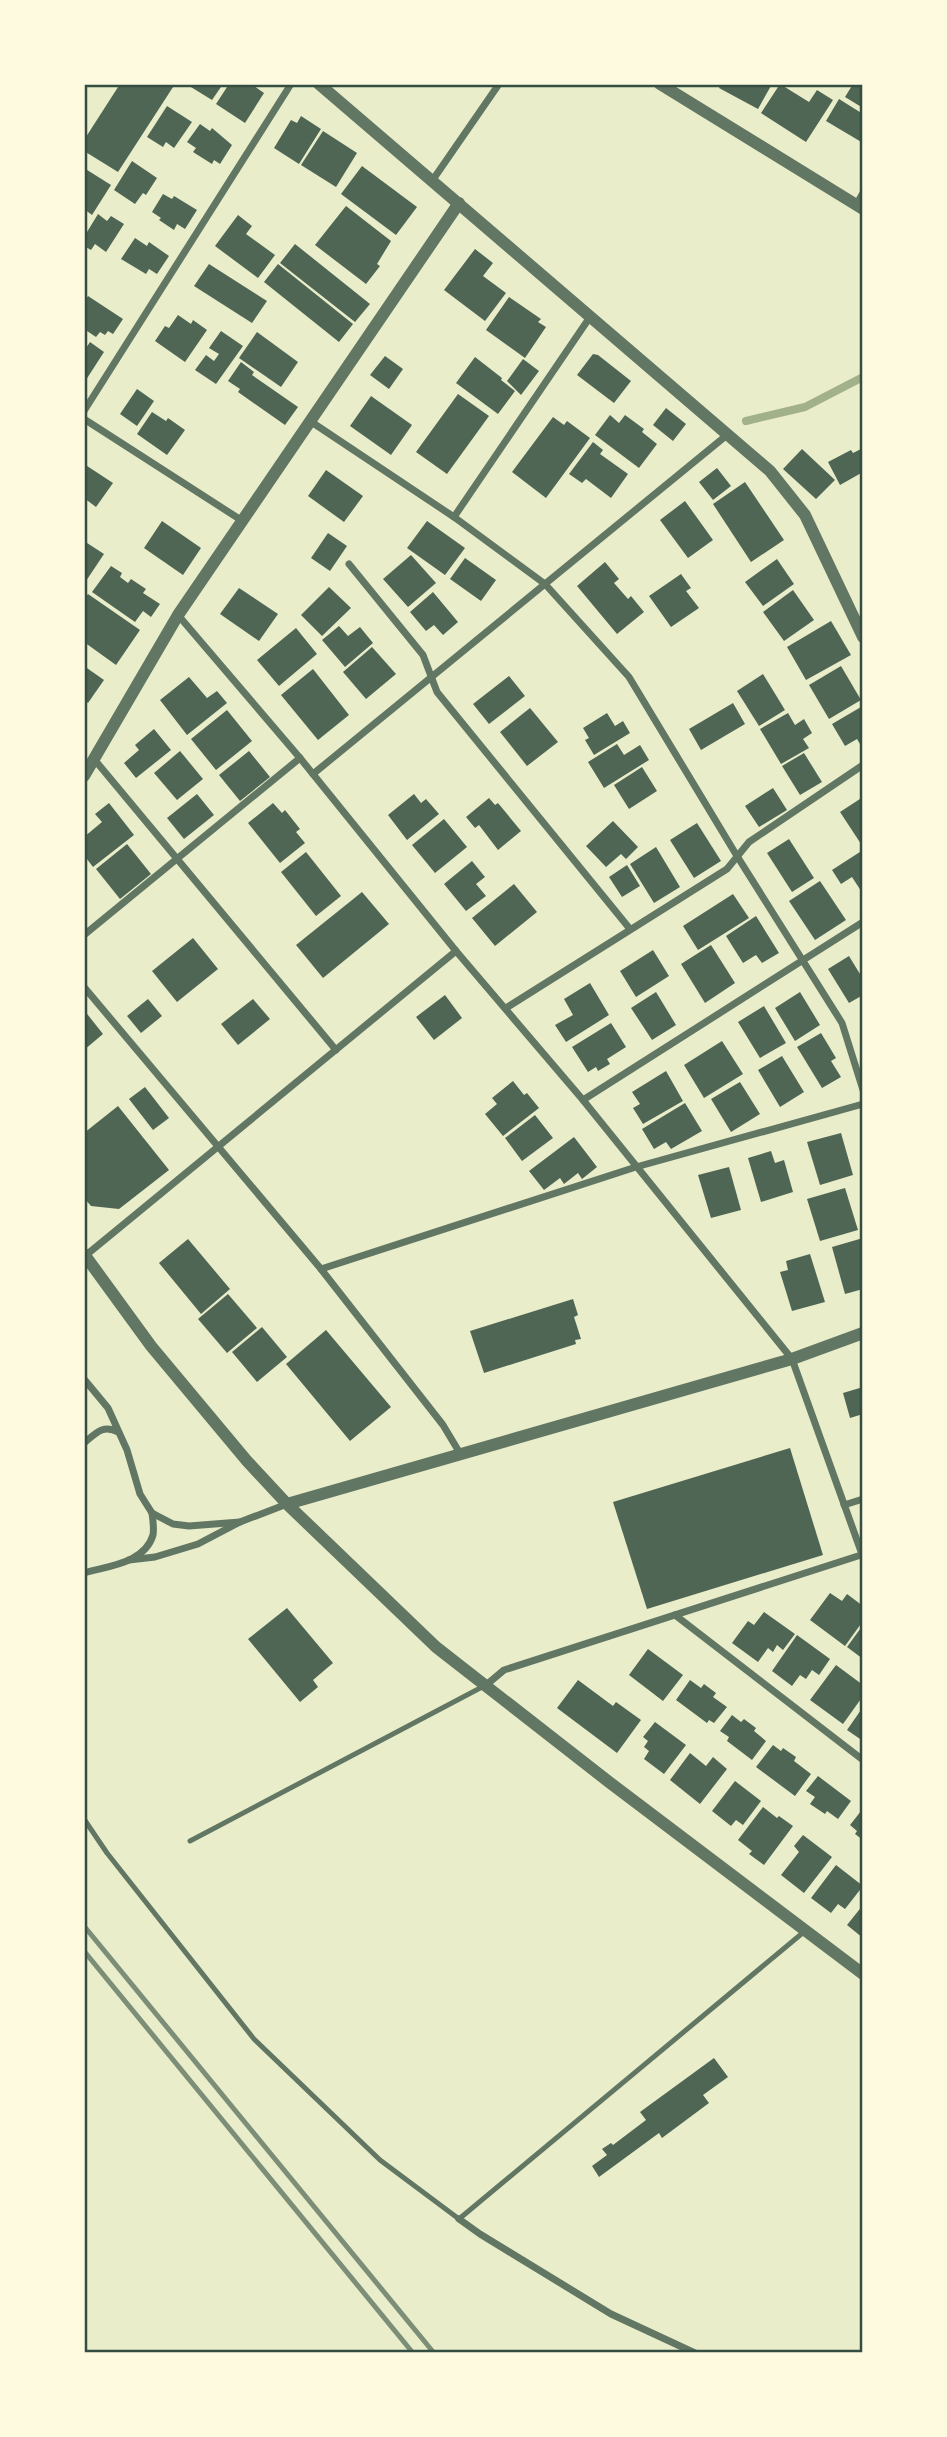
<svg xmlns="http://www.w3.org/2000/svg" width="947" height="2437" viewBox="0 0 947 2437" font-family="'DejaVu Sans',sans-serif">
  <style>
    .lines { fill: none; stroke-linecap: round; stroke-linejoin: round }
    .stream { stroke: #a3b18a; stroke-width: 8 }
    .building { fill: #4f6655 }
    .service { stroke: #617663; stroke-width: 5 }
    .minor { stroke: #617663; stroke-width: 7 }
    .tertiary { stroke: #617663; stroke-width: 12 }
    .rail { stroke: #7c8e77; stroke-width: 5 }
    .neatline { fill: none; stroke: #344e41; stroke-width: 2.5 }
  </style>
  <rect width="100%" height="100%" fill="#e9edc9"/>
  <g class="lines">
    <path class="stream" d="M746 421 805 407 863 377"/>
  </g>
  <g class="building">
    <path d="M120 84H175L118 172 84 151V140Z"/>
    <path d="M186 84H223L212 100Z"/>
    <path d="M229 84H251L264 93 245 123 216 104Z"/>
    <path d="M721 84H772L758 109 719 88Z"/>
    <path d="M780 84 809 102 817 90 833 100 806 142 761 113Z"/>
    <path d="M853 84H863V108L845 97Z"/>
    <path d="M839 99 863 114V143L826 121Z"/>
    <path d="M167 106 192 122 174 148 166 142 163 147 147 137Z"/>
    <path d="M301 116 321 129 299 164 274 148 291 120 297 123Z"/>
    <path d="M200 124 210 131 212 128 232 145 220 164 214 160 212 164 193 152 196 148 187 142Z"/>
    <path d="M323 131 357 153 336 187 301 165Z"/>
    <path d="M132 161 157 178 146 195 143 193 135 204 114 190Z"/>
    <path d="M362 166 417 207 396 235 341 194Z"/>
    <path d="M84 168 111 185 92 215 84 209Z"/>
    <path d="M163 194 172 199 174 196 197 210 185 229 177 224 174 230 159 220 161 218 152 212Z"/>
    <path d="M346 206 391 241 377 264 380 266 366 284 315 245Z"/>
    <path d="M98 214 107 221 111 216 124 224 106 252 95 244 91 250 84 246V237Z"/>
    <path d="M238 215 252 226 246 234 275 255 258 278 215 246Z"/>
    <path d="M135 238 147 246 149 242 169 256 157 274 149 269 146 274 121 259Z"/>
    <path d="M295 244 370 304 355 322 280 263Z"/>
    <path d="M475 249 493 263 483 276 506 293 485 321 444 290Z"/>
    <path d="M209 264 267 301 252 323 194 286Z"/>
    <path d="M278 264 353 324 339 342 264 282Z"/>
    <path d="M88 296 123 319 113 334 108 331 105 335 100 332 96 337 84 329V302Z"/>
    <path d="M509 297 541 319 538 322 546 327 525 358 486 330Z"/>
    <path d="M178 315 191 324 193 320 207 330 185 362 155 341 165 326 169 328Z"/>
    <path d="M221 331 243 346 216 384 195 370 206 355 214 361 219 354 209 348Z"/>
    <path d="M257 332 298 362 281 387 239 358Z"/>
    <path d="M90 342 104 352 84 383V351Z"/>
    <path d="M593 354 598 355 631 381 614 403 577 375Z"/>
    <path d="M385 356 403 369 389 389 370 375Z"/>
    <path d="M475 357 502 378 501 380 515 391 498 414 456 383Z"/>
    <path d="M523 359 539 371 521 395 507 381Z"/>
    <path d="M241 362 254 372 252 375 298 407 285 425 238 392 240 389 228 381Z"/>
    <path d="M137 389 154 401 137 426 120 414Z"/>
    <path d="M458 394 489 416 447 474 416 452Z"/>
    <path d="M371 396 412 425 391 455 350 426Z"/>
    <path d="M666 408 686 424 673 441 653 425Z"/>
    <path d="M152 412 166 421 168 418 185 430 167 455 137 434Z"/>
    <path d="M610 415 619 423 625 415 644 429 642 432 657 444 639 468 595 435Z"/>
    <path d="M553 417 564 425 567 421 590 438 546 498 512 472Z"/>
    <path d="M593 442 603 450 600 454 628 474 611 498 586 479 582 483 569 474Z"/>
    <path d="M863 448V472L840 485 828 462 851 450 853 453Z"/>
    <path d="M802 449 835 480 816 499 783 469Z"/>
    <path d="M84 464 113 483 96 507 84 498Z"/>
    <path d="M717 468 731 486 713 500 699 482Z"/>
    <path d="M326 470 363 496 344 522 308 496Z"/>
    <path d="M745 482 784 540 751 562 713 504Z"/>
    <path d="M685 501 713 540 688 558 660 520Z"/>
    <path d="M162 521 201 548 183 575 144 548Z"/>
    <path d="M427 521 465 548 445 575 407 548Z"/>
    <path d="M328 533 347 546 330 571 311 558Z"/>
    <path d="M84 541 104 554 84 584Z"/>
    <path d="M411 555 436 583 408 607 383 579Z"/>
    <path d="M465 558 496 580 481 601 450 579Z"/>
    <path d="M777 559 794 584 763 606 745 582Z"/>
    <path d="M605 562 619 579 614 583 628 599 631 596 644 612 617 634 577 586Z"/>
    <path d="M111 566 122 573 120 577 128 583 131 579 146 589 143 593 160 604 151 617 143 611 135 622 92 592Z"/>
    <path d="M681 574 691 588 686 591 699 608 671 627 649 596Z"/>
    <path d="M329 587 351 608 322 636 301 615Z"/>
    <path d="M239 588 278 614 259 641 220 614Z"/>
    <path d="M793 590 814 620 784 641 763 612Z"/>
    <path d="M433 592 458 622 443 635 434 625 426 631 410 612Z"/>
    <path d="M88 594 140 630 116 665 84 642V599Z"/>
    <path d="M831 621 851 655 806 680 787 647Z"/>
    <path d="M339 626 348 636 360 627 373 643 345 667 322 640Z"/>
    <path d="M296 628 317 654 279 686 257 660Z"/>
    <path d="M372 647 396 674 366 699 343 672Z"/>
    <path d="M84 666 104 680 88 703 84 700Z"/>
    <path d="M841 666 861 700 829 719 809 685Z"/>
    <path d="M313 669 349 715 318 740 281 695Z"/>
    <path d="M763 674 785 710 759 726 737 691Z"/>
    <path d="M509 676 525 696 489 724 473 704Z"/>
    <path d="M189 677 207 698 217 691 227 703 187 735 160 700Z"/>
    <path d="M733 703 745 724 701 750 689 729Z"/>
    <path d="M861 707 863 749 857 739 845 746 832 724Z"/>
    <path d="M530 708 558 742 527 766 500 732Z"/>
    <path d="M227 710 252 741 216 770 191 739Z"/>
    <path d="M607 713 615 726 623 721 630 733 594 755 585 740 589 738 583 728Z"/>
    <path d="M788 713 795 725 804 719 812 733 803 739 809 748 781 764 760 729Z"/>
    <path d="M154 729 171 750 136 778 124 763 139 750 135 745Z"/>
    <path d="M617 744 624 755 640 745 649 760 604 788 588 762Z"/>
    <path d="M180 751 203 779 177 800 154 773Z"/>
    <path d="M249 751 270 777 240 801 219 775Z"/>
    <path d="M804 753 822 782 800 795 782 766Z"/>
    <path d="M642 767 657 791 629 809 614 785Z"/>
    <path d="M773 788 787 810 759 827 745 806Z"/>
    <path d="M197 794 214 815 184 839 167 818Z"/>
    <path d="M414 794 421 803 426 799 439 814 407 840 388 815Z"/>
    <path d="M863 797V847L840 812Z"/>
    <path d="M489 798 495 805 498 803 521 831 498 850 479 825 475 828 466 817Z"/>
    <path d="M109 803 134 835 93 867 84 855V837L102 822 95 814Z"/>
    <path d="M273 803 282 813 285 810 300 829 296 832 305 843 280 863 248 823Z"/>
    <path d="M444 819 467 847 435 873 412 845Z"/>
    <path d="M613 821 638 847 626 859 621 854 606 867 586 846Z"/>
    <path d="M697 823 721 861 694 878 670 840Z"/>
    <path d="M789 839 814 878 792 892 767 853Z"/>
    <path d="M127 844 151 874 120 899 96 869Z"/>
    <path d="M656 847 680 887 654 903 630 864Z"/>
    <path d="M863 850V894L852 877 841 884 832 870Z"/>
    <path d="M306 852 341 896 316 916 281 872Z"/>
    <path d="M472 861 485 877 476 884 486 896 466 911 444 884Z"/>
    <path d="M627 865 640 886 622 897 609 877Z"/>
    <path d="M820 881 846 920 815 940 789 901Z"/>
    <path d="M514 884 537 912 495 946 472 918Z"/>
    <path d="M362 892 389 924 323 978 296 945Z"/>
    <path d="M733 894 749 918 698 950 683 926Z"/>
    <path d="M756 916 779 953 762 963 756 955 743 963 726 936Z"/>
    <path d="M193 938 218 969 177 1002 152 971Z"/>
    <path d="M711 945 735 983 705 1003 681 964Z"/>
    <path d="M653 950 669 976 636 997 620 971Z"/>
    <path d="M849 956 863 979V995L849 1003 828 969Z"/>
    <path d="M590 983 609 1015 566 1042 555 1025 573 1015 564 999Z"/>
    <path d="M656 992 676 1025 652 1040 631 1008Z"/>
    <path d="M800 992 820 1025 795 1041 775 1008Z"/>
    <path d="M445 995 462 1018 434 1040 416 1017Z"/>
    <path d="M148 999 162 1016 141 1033 127 1016Z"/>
    <path d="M253 999 270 1019 238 1045 221 1024Z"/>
    <path d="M764 1006 786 1043 760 1058 738 1022Z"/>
    <path d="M84 1010 103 1034 84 1050Z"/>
    <path d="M611 1023 626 1047 607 1059 610 1064 598 1071 596 1067 588 1072 572 1047Z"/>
    <path d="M821 1033 836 1058 831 1061 841 1077 822 1088 797 1047Z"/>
    <path d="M722 1041 743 1074 704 1098 684 1065Z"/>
    <path d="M782 1056 804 1092 780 1107 758 1070Z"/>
    <path d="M666 1071 683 1101 643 1124 633 1108 640 1104 632 1092Z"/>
    <path d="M513 1081 524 1095 527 1093 539 1108 503 1136 485 1114 497 1104 492 1098Z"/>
    <path d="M740 1082 760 1114 731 1132 711 1099Z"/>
    <path d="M145 1087 169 1118 153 1130 129 1099Z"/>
    <path d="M685 1103 702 1131 671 1149 666 1142 654 1149 642 1129Z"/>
    <path d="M118 1106 169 1170 119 1209 91 1206 84 1198V1133Z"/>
    <path d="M535 1115 553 1138 522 1161 505 1138Z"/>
    <path d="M841 1133 853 1175 820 1185 807 1142Z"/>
    <path d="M574 1137 597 1167 582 1179 578 1173 564 1184 560 1178 544 1190 529 1171Z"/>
    <path d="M771 1151 775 1163 784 1160 793 1192 761 1202 748 1158Z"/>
    <path d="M729 1167 741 1210 711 1218 698 1175Z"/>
    <path d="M845 1188 858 1230 820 1241 807 1199Z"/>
    <path d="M863 1238V1289L845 1294 832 1247Z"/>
    <path d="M188 1239 230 1289 201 1314 159 1263Z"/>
    <path d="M810 1254 825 1302 792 1311 780 1272 788 1270 786 1261Z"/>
    <path d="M228 1294 257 1328 227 1353 198 1319Z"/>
    <path d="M573 1299 578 1315 574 1317 581 1339 575 1340 576 1344 484 1373 470 1331Z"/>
    <path d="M262 1327 287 1357 257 1382 232 1352Z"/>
    <path d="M326 1330 391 1407 350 1441 286 1364Z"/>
    <path d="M863 1387V1414L850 1418 843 1393Z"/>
    <path d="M790 1448 823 1555 647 1609 613 1502Z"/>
    <path d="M830 1593 842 1601 847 1594 863 1606V1621L845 1646 810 1620Z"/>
    <path d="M287 1608 333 1663 313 1680 318 1687 300 1702 248 1639Z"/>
    <path d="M764 1612 795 1634 783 1650 777 1645 773 1652 768 1648 758 1662 732 1643 748 1621 754 1625Z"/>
    <path d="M863 1625V1659L847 1647Z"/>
    <path d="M797 1635 830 1659 819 1675 812 1670 806 1679 800 1675 792 1686 772 1671Z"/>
    <path d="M648 1649 683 1675 663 1701 629 1675Z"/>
    <path d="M836 1665 863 1685V1696L843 1724 810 1700Z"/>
    <path d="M578 1680 613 1706 616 1702 641 1720 617 1753 557 1708Z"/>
    <path d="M690 1680 701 1688 704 1684 716 1693 713 1697 727 1707 714 1723 709 1720 707 1723 676 1700Z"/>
    <path d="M863 1707V1741L847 1730Z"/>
    <path d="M732 1715 741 1722 744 1719 756 1728 754 1731 766 1741 752 1760 727 1741 729 1737 720 1731Z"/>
    <path d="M655 1722 686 1745 664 1774 644 1759 649 1751 644 1747 648 1741 643 1737Z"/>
    <path d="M773 1745 781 1751 783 1748 796 1757 794 1761 811 1774 795 1796 756 1767Z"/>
    <path d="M690 1753 706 1766 713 1757 727 1769 700 1804 670 1780Z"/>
    <path d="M818 1776 851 1801 838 1819 827 1811 825 1814 810 1804 815 1797 806 1791Z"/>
    <path d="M735 1781 761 1801 743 1825 736 1820 731 1826 712 1811Z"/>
    <path d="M763 1807 777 1818 779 1816 793 1826 764 1865 749 1854 752 1851 738 1840Z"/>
    <path d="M861 1811 863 1812V1840L855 1834 857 1831 850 1825Z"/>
    <path d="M803 1835 832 1857 804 1893 781 1875 799 1852 794 1846Z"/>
    <path d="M836 1865 863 1886 845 1909 838 1904 831 1913 811 1898Z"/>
    <path d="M863 1905V1938L847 1925Z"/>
    <path d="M714 2058 728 2077 703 2095 709 2103 662 2138 659 2133 599 2177 592 2166 607 2155 602 2149 611 2143 613 2145 646 2120 640 2112Z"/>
  </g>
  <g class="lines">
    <g class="service">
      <path d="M84 1819 107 1853 254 2039 380 2160 459 2219 805 1931"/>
      <path d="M190 1841 484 1686"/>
    </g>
    <g class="minor">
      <path d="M432 181 499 84"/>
      <path d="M856 205 863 193"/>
      <path d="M84 411 291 84"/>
      <path d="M84 419 241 520"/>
      <path d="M310 421 454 517 545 584 629 677 737 856 842 1023 863 1090"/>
      <path d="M454 517 590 317"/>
      <path d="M349 564 423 655 437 692 630 929"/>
      <path d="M178 615 300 758 456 951 583 1100 792 1359 863 1557"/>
      <path d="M94 759 336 1050"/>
      <path d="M313 774 727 435"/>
      <path d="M84 935 300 758"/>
      <path d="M84 987 321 1269 443 1425 461 1455"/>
      <path d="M506 1008 727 869 749 842 863 765"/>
      <path d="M583 1100 863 922"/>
      <path d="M85 1256 456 951"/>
      <path d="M321 1269 636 1167 863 1104"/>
      <path d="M84 1379 108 1408 127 1450 140 1494 152 1513 173 1524 189 1526 240 1522"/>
      <path d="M84 1443C96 1433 103 1424 118 1432"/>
      <path d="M844 1505 863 1499"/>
      <path d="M129 1560 155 1557 198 1544 240 1522 287 1504"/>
      <path d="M84 1573C108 1566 145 1563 153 1535 154 1529 153 1520 152 1513"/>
      <path d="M675 1615 863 1760"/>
      <path d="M485 1686 504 1670 861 1555"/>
      <path d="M459 2219 480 2234 611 2314 695 2353"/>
    </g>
    <g class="tertiary">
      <path d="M319 84 770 471 805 515 863 637"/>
      <path d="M660 84 863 209"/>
      <path d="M84 776 178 615 459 203"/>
      <path d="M84 1254 151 1346 247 1461 287 1504 436 1647 609 1782 863 1974"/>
      <path d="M287 1504 792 1359 863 1333"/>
    </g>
    <g class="rail">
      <path d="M84 1926 434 2353"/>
      <path d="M84 1951 413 2353"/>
    </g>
  </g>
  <rect width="947" height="2437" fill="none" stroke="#fefae0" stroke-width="172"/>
  <rect x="86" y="86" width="775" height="2265" class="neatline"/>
</svg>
